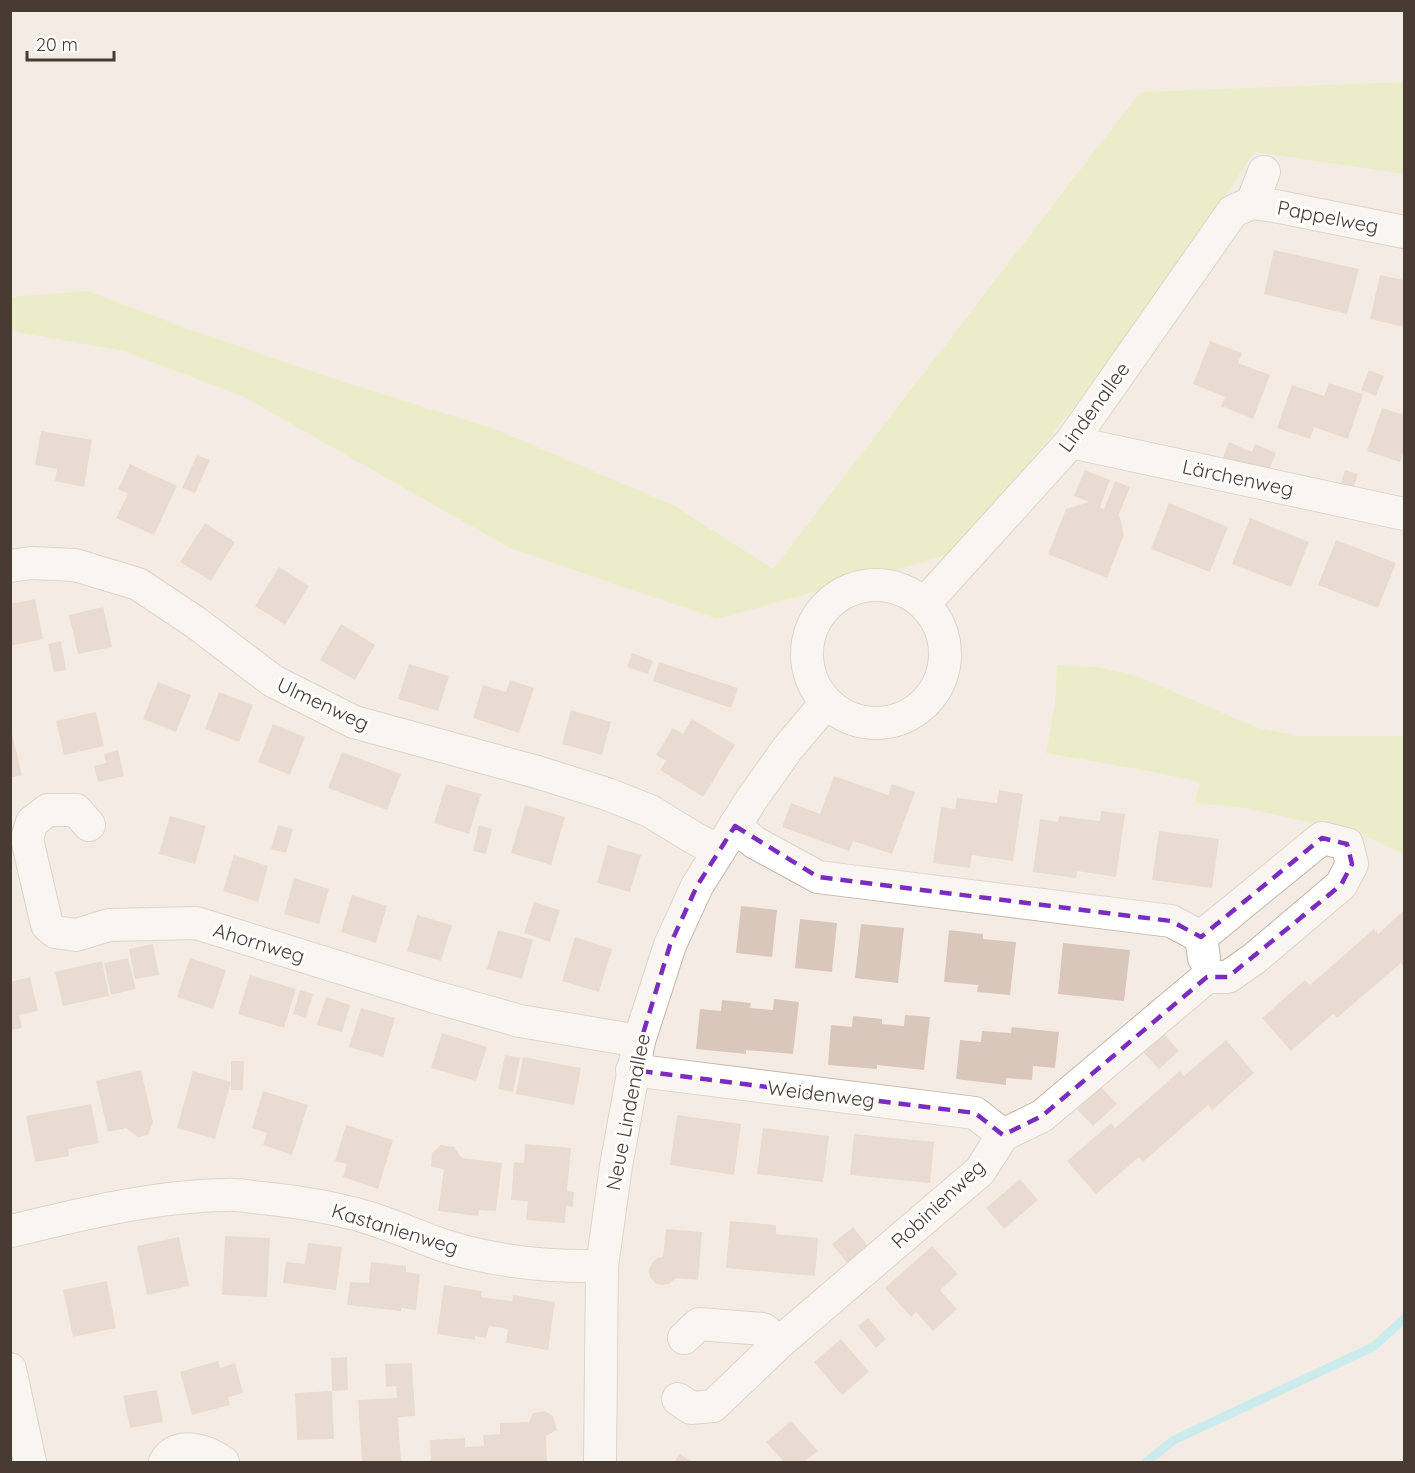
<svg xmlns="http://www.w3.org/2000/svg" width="1415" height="1473" viewBox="0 0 1415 1473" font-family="Quicksand,sans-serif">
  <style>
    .green { fill: #dfeea8 }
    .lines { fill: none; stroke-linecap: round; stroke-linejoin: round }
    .stream { stroke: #99e8f9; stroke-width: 9 }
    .building { fill: #dac7bc }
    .minor-casing { stroke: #c4b4a9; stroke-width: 34 }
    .minor { stroke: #fff; stroke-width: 32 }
    .marked { fill: none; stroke: #7b2cbf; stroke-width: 4.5; stroke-dasharray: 12 8; stroke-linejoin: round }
    .labels { text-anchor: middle; stroke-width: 6; stroke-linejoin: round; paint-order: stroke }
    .street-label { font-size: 20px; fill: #473b33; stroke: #fff }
  </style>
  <rect width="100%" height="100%" fill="#f4ece4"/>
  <g class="green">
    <path d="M1404 82V174L1254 152 1163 292 1048 440 952 554 717 619 510 548 242 396 123 351 11 331 10 297 88 291 197 332 347 383 495 429 675 506 773 569 1140 92Z"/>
    <path d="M1057 665 1096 667 1137 676 1258 728 1300 736H1404V854L1359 833 1244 808 1195 803 1199 782 1148 771 1046 753 1055 703Z"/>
  </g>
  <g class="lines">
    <path class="stream" d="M1146 1462 1174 1440 1373 1347 1404 1319"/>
  </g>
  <g class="building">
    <path d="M1274 250 1359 269 1347 314 1264 294Z"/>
    <path d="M1380 275 1404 280V327L1370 319Z"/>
    <path d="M1210 341 1242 353 1238 363 1270 375 1253 419 1221 406 1225 397 1193 384Z"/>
    <path d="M1369 370 1384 376 1376 396 1361 390Z"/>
    <path d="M1329 383 1363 394 1348 439 1314 427 1310 439 1277 428 1292 385 1324 396Z"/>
    <path d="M1382 408 1404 415V450L1400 462 1367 451Z"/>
    <path d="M41 431 92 440 84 487 55 481 57 469 35 465Z"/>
    <path d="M1229 442 1252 452 1255 444 1276 453 1266 477 1221 462Z"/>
    <path d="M197 455 210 460 195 493 182 488Z"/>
    <path d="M130 464 177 486 154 535 116 518 128 494 118 489Z"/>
    <path d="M1085 470 1110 480 1100 507 1101 508 1104 509 1115 481 1130 487 1119 514 1124 535 1107 578 1048 554 1066 509 1089 502 1074 496Z"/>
    <path d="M1345 470 1358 474 1351 495 1338 492Z"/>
    <path d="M1169 503 1228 527 1210 572 1151 549Z"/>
    <path d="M1250 518 1309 542 1291 587 1232 564Z"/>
    <path d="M205 523 235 542 211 581 180 562Z"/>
    <path d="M1336 540 1396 563 1378 608 1318 585Z"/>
    <path d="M279 567 309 586 285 625 255 606Z"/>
    <path d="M35 599 43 639 10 646V604Z"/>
    <path d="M103 607 112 647 78 654 69 615Z"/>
    <path d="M341 624 375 645 355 680 320 660Z"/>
    <path d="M61 641 66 670 54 672 48 644Z"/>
    <path d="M632 653 653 661 648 674 627 667Z"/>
    <path d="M659 662 738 688 731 708 653 681Z"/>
    <path d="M409 664 449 676 438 711 398 699Z"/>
    <path d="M510 680 534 688 519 733 473 718 483 685 506 692Z"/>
    <path d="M158 682 191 695 176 732 143 719Z"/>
    <path d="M219 692 253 705 239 742 205 729Z"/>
    <path d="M571 710 611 722 602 755 562 744Z"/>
    <path d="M96 712 104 746 64 755 56 721Z"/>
    <path d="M692 719 735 745 703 797 660 770 666 761 656 755 673 728 683 734Z"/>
    <path d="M273 724 305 737 290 775 258 762Z"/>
    <path d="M10 726 22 775 10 778Z"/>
    <path d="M118 750 124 776 98 782 94 766 106 763 104 754Z"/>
    <path d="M342 752 401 774 387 810 328 788Z"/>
    <path d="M834 776 888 795 892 784 915 792 892 854 853 841 849 851 782 827 791 803 820 814Z"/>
    <path d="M446 784 481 794 469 834 434 823Z"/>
    <path d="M999 790 1023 794 1013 861 972 855 970 868 933 863 941 807 955 809 957 798 997 803Z"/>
    <path d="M525 805 565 817 551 865 511 853Z"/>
    <path d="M1101 811 1125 814 1116 877 1077 871 1076 878 1033 872 1040 819 1058 822 1059 816 1100 821Z"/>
    <path d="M170 816 206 826 195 864 159 854Z"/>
    <path d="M278 825 293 829 286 853 271 849Z"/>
    <path d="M479 825 492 829 486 854 473 851Z"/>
    <path d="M1159 831 1219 839 1212 888 1152 880Z"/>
    <path d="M608 845 641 855 630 892 597 883Z"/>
    <path d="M234 855 268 866 258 902 223 891Z"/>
    <path d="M294 878 329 889 319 924 284 914Z"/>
    <path d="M352 895 387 906 376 943 341 932Z"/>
    <path d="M534 902 560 910 550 942 524 933Z"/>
    <path d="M741 906 777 910 772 957 736 953Z"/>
    <path d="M1404 910V967L1401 963 1337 1018 1333 1014 1291 1051 1262 1018 1305 980 1310 985 1374 929 1378 934Z"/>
    <path d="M417 915 452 925 441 961 407 951Z"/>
    <path d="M800 919 837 923 832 972 795 968Z"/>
    <path d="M861 924 904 928 898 983 855 978Z"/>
    <path d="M498 930 533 940 522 979 487 969Z"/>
    <path d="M949 930 983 934V939L1016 942 1010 995 977 992 978 985 944 982Z"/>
    <path d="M575 937 612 949 599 992 562 981Z"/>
    <path d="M1063 943 1130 950 1124 1001 1058 994Z"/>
    <path d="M153 944 159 975 135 979 129 949Z"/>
    <path d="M128 958 136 989 111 995 104 963Z"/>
    <path d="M190 958 226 970 213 1009 177 997Z"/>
    <path d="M102 961 109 996 63 1006 55 972Z"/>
    <path d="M250 975 296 989 284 1028 238 1014Z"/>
    <path d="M30 977 38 1011 19 1015 22 1028 10 1030V982Z"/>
    <path d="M300 990 313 994 306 1018 293 1014Z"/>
    <path d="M326 997 350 1005 342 1032 317 1025Z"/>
    <path d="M774 999 799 1002 793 1054 746 1050V1054L696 1049 700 1009 721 1011 722 1000 751 1003 750 1008 773 1010Z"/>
    <path d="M361 1008 395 1018 383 1057 349 1047Z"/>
    <path d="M905 1015 930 1017 924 1070 877 1065V1069L828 1065 831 1025 852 1027 853 1016 882 1019V1024L904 1026Z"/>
    <path d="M1012 1027 1059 1032 1055 1068 1033 1066 1032 1080 1006 1078V1085L956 1079 960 1040 981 1042 982 1031 1011 1033Z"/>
    <path d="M1162 1032 1179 1051 1159 1069 1141 1050Z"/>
    <path d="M442 1033 487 1047 476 1081 431 1068Z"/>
    <path d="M1226 1040 1254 1073 1212 1110 1208 1105 1143 1162 1139 1157 1096 1194 1067 1161 1111 1123 1115 1128 1180 1071 1184 1076Z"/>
    <path d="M505 1055 520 1058 513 1092 498 1089Z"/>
    <path d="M523 1057 581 1068 574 1105 516 1094Z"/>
    <path d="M231 1061H244L243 1090H231V1082L215 1139 177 1128 193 1071 231 1082Z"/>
    <path d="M141 1070 153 1122 148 1135 138 1137 126 1128 108 1132 96 1081Z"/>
    <path d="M1101 1087 1117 1104 1093 1126 1077 1109Z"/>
    <path d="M263 1091 308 1105 292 1155 263 1145 267 1133 252 1128Z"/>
    <path d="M91 1104 99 1143 68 1149 69 1156 35 1162 26 1116Z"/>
    <path d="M677 1115 741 1124 734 1175 670 1165Z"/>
    <path d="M346 1125 393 1140 378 1189 343 1177 347 1164 335 1161Z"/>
    <path d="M763 1128 829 1136 823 1182 757 1174Z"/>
    <path d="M854 1134 934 1142 930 1183 850 1175Z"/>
    <path d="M525 1144 571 1148 567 1191 574 1192 573 1207 566 1206 565 1223 526 1220 528 1201 511 1200 514 1162 524 1163Z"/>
    <path d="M441 1145 454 1147 462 1158 502 1163 496 1211 479 1210 478 1216 438 1211 444 1169 431 1167 432 1153Z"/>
    <path d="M1020 1179 1038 1200 1004 1229 986 1208Z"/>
    <path d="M730 1221 776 1225V1234L818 1238 815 1276 726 1268Z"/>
    <path d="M853 1227 872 1251 851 1268 832 1244Z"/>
    <path d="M666 1229 702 1232 698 1280 676 1278 669 1284 662 1285 655 1283 650 1277 649 1270 652 1263 657 1258 663 1257Z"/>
    <path d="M225 1236 270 1238 267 1297 222 1295Z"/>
    <path d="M179 1237 189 1286 147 1295 137 1246Z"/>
    <path d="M308 1243 342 1247 336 1290 283 1283 286 1262 305 1264Z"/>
    <path d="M932 1246 958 1274 940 1290 957 1309 933 1331 916 1312 911 1317 885 1288Z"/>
    <path d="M371 1262 406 1266V1272L420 1274 416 1310 401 1308V1311L347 1305 350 1282 369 1283Z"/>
    <path d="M107 1281 116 1328 73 1337 63 1290Z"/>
    <path d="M444 1285 482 1291 481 1297 493 1299 512 1301 513 1295 555 1302 548 1350 506 1343 508 1329 489 1326 486 1338 475 1336V1340L437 1334Z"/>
    <path d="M868 1318 886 1339 876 1348 858 1326Z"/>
    <path d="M841 1339 869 1372 842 1395 814 1362Z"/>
    <path d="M347 1357 348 1390 332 1391 334 1439 297 1440 295 1393 332 1391 331 1358Z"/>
    <path d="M218 1361 220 1368 235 1363 243 1393 228 1397 230 1405 192 1415 180 1372Z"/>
    <path d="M412 1363 415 1416 398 1417 401 1461 362 1462 358 1400 397 1398 396 1386 386 1387 385 1364Z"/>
    <path d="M157 1390 163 1422 130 1428 123 1396Z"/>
    <path d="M545 1411 553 1416 557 1430 546 1436 547 1462H431L430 1440 465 1438V1447L484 1446 483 1435 500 1434V1423L529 1422 533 1413Z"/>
    <path d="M791 1421 818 1451 804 1462H784L766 1442Z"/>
    <path d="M680 1454 692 1462H674Z"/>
  </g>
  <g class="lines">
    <g class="minor-casing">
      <g id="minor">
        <path d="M1252 203 1264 172"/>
        <path d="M1071 442 1404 514"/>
        <path d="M10 566 31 563 75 565 138 584 195 622 273 681 354 722 537 772 607 794 650 811 694 838 719 851"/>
        <circle cx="876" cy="654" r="69"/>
        <path d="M924 604 1071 442 1233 211 1252 203 1275 206 1404 232"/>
        <path d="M89 825 76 810H48L32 822 27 839 47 925 55 932 76 935 109 925 196 923 435 997 520 1021 639 1041"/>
        <path d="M735 826 754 842 818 877 1171 921 1201 937 1204 958"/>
        <path d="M632 1070 975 1113 1003 1135"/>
        <path d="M11 1231C81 1214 154 1196 226 1195 238 1194 250 1197 262 1198 291 1201 319 1205 347 1212 381 1219 412 1235 445 1246 496 1262 550 1267 602 1266"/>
        <path d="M684 1338 699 1324 763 1329 780 1342 980 1171 1003 1135 1042 1116 1207 977H1228L1255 958 1341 885 1352 864 1347 844 1322 838 1201 937"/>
        <path d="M10 1369 30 1462"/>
        <path d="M678 1399 691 1408 713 1406 780 1342"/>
        <path d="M165 1462C177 1440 207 1451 223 1462"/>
        <path d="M600 1462 602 1266 616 1166 639 1041 670 945 697 886 751 800 788 748 826 703"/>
      </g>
    </g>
    <use href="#minor" class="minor"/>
  </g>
  <path d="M0 0H1415V1473H0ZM735 826 818 877 1171 921 1201 937 1322 838 1347 844 1352 864 1341 885 1228 977H1207L1042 1116 1003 1135 975 1113 632 1070 670 945 697 886Z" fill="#f4ece4" fill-opacity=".55" fill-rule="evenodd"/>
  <path class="marked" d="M735 826 818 877 1171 921 1201 937 1322 838 1347 844 1352 864 1341 885 1228 977H1207L1042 1116 1003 1135 975 1113 632 1070 670 945 697 886Z"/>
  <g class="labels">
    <g class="street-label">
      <text transform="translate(1328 217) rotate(11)" y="7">Pappelweg</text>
      <text transform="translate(1094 407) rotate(-54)" y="7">Lindenallee</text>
      <text transform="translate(1238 478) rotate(12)" y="7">Lärchenweg</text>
      <text transform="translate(323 704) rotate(25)" y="7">Ulmenweg</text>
      <text transform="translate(259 943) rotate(17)" y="7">Ahornweg</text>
      <text transform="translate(821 1094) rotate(7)" y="7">Weidenweg</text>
      <text transform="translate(628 1112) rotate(-79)" y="7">Neue Lindenallee</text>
      <text transform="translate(938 1204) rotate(-43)" y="7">Robinienweg</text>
      <text transform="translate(395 1229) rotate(17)" y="7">Kastanienweg</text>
    </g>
  </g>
  <rect width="1415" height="1473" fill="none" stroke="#473b33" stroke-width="24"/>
  <path d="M27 51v9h87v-9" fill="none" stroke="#473b33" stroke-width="3"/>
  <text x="36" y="51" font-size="18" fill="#473b33" stroke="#ffffff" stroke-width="4.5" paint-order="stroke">20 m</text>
</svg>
